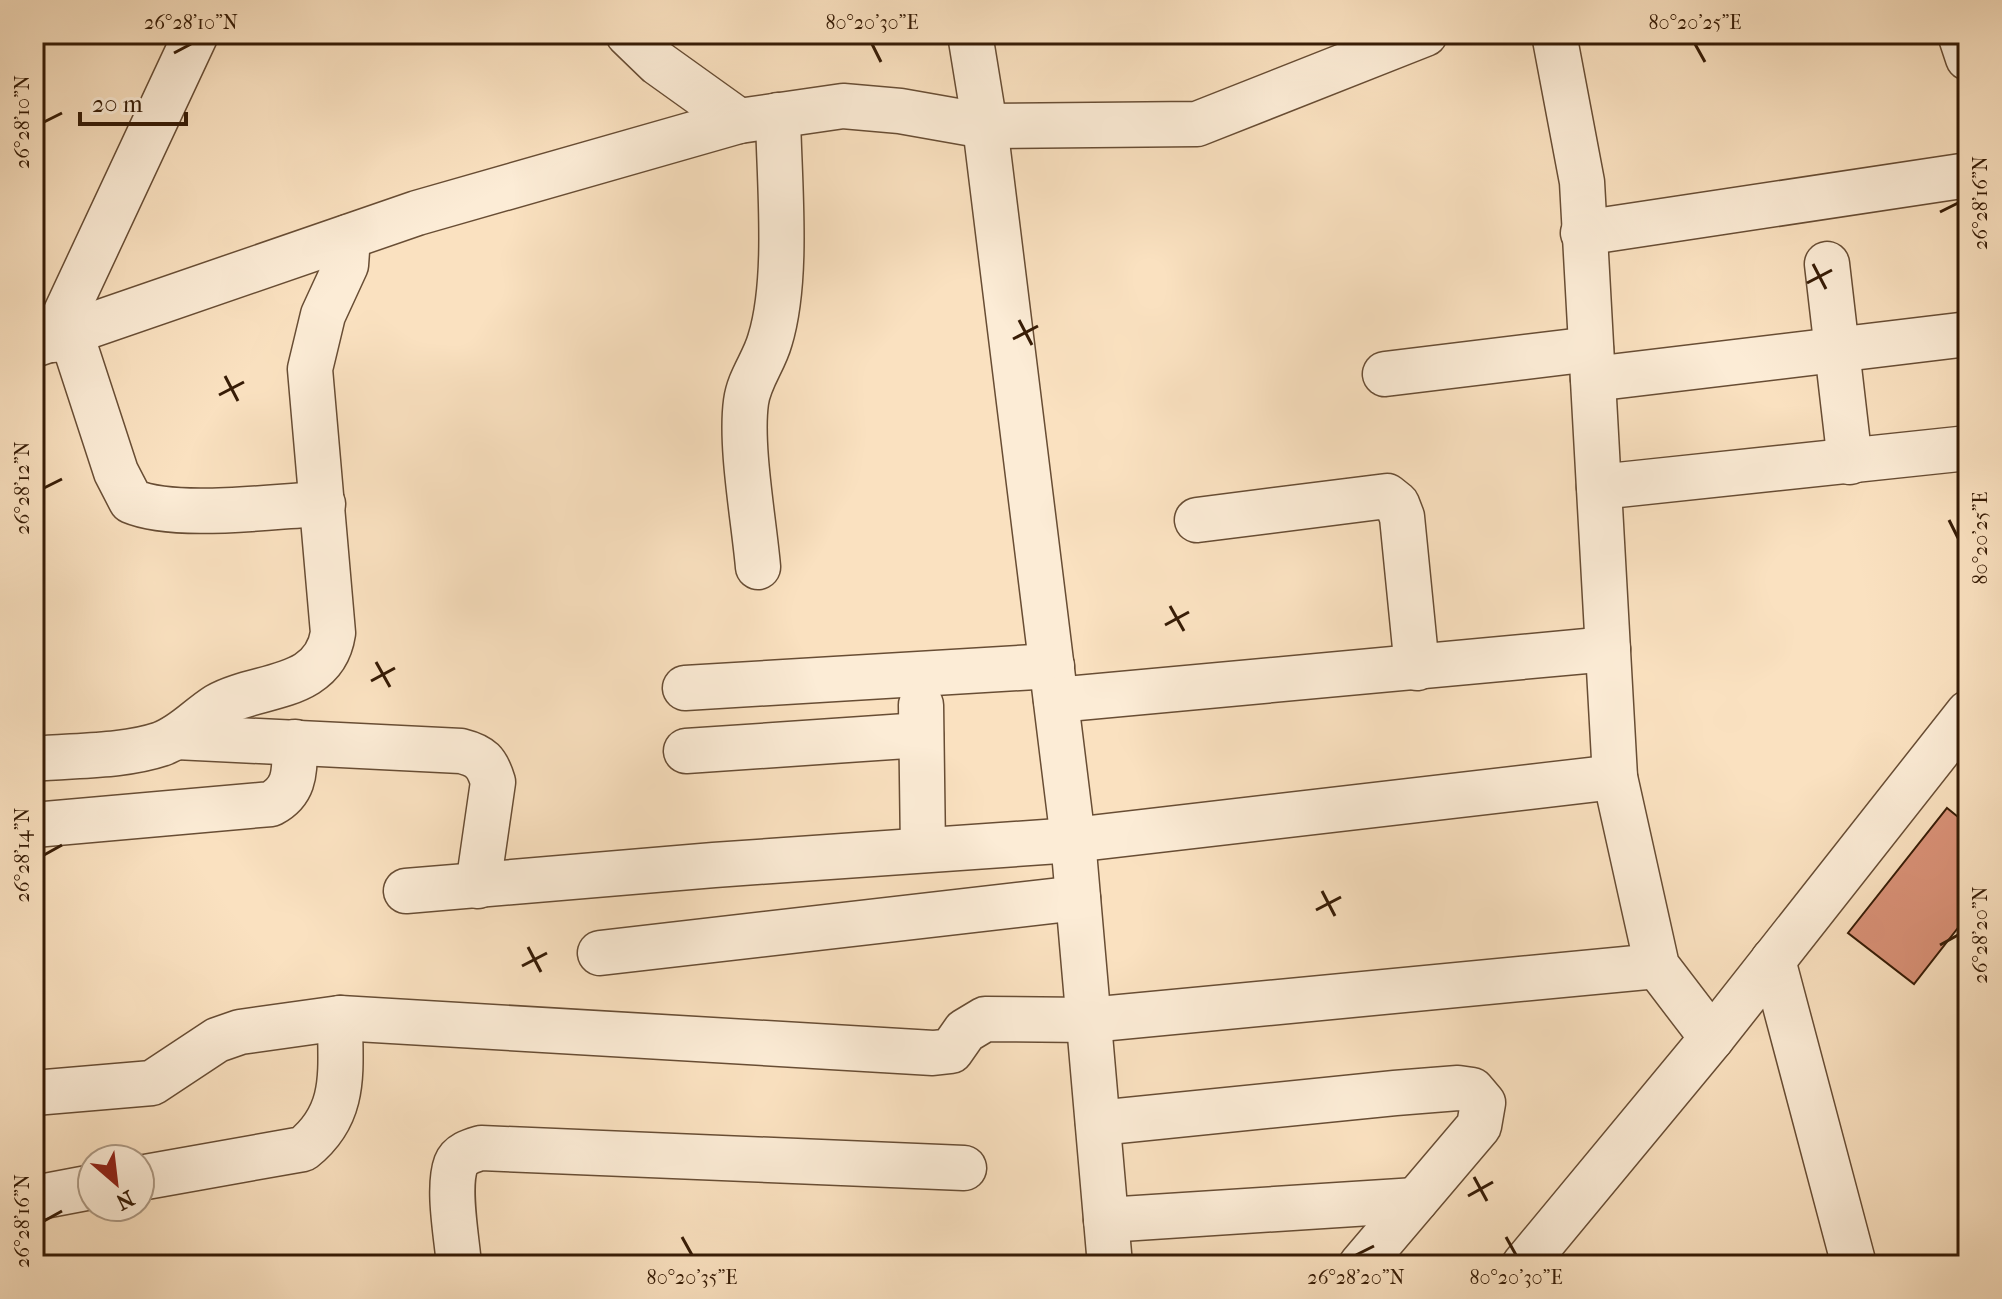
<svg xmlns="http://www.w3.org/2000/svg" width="2002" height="1299" viewBox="0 0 2002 1299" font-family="'IM FELL French Canon',serif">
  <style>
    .building { fill: #d99177; stroke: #371c06; stroke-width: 2 }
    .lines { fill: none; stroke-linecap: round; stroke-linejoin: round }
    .minor-casing { stroke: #684d34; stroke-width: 47 }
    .minor { stroke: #fcecd6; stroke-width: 44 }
    .ticks { fill: none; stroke: #371c06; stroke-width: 3 }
    .neatline { fill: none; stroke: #371c06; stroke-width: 3 }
    .ticks-label { font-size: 20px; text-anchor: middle; fill: #371c06 }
  </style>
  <rect width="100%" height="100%" fill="#fae1c0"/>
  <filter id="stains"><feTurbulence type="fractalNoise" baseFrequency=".0025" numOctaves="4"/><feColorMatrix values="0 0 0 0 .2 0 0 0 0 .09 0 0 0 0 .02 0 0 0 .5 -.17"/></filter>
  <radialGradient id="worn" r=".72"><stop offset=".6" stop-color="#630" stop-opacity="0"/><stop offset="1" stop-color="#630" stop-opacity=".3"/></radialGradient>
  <path class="building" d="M1947 808 1968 825V915L1914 984 1848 933Z"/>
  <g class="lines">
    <g class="minor-casing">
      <g id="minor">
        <path d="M628 34 658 63 739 121"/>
        <path d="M970 34 985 126 1073 840 1110 1265"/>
        <path d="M1554 34 1582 182 1615 777 1657 966 1712 1038"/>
        <path d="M1960 34 1968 58"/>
        <path d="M1583 233 1968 175"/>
        <path d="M1827 264 1850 462"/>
        <path d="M71 334 116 472 131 501C176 520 272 506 323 504"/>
        <path d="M53 340 196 34"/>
        <path d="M34 345 417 213 739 121 843 106 900 111 985 126 1197 124 1425 34"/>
        <path d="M1385 374 1591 349"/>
        <path d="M1593 379 1968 334"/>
        <path d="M1599 487 1968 448"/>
        <path d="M1197 520 1387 496 1397 504 1402 517 1417 668"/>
        <path d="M758 567C754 521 740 446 746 402 749 379 764 362 770 340 789 278 779 181 778 115"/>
        <path d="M685 688 1052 666"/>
        <path d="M1056 700 1608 649"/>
        <path d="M921 705 923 850"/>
        <path d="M176 737 461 751C481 756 487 762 493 782L478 886"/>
        <path d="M686 751 921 735"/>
        <path d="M34 759C75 755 122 757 161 744 183 736 198 718 217 706 257 683 324 692 333 633L310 369 323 315 346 265 348 237"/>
        <path d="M34 825 271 804C297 790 294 770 295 742"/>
        <path d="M406 891 714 865 1073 840 1615 777"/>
        <path d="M600 953 1078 898"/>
        <path d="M1773 960 1854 1265"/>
        <path d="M34 1093 152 1083 217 1040 240 1032 340 1018 933 1053 951 1051 965 1031 985 1019 1089 1020 1657 966"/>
        <path d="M1098 1123 1395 1093 1458 1088 1472 1090 1483 1103 1479 1126 1361 1265"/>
        <path d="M140 1178 303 1149C348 1113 340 1070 340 1018"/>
        <path d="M34 1198 92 1187"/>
        <path d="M1106 1220 1416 1200"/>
        <path d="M459 1265C457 1239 447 1188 456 1164 460 1154 471 1151 481 1148L964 1168"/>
        <path d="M1524 1265 1712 1038 1968 713"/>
      </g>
    </g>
    <use href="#minor" class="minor"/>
  </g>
  <path class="ticks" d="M872 44 881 62M1695 44 1705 62M174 53 191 44M44 122 62 113M1940 212 1958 203M1813 264 1826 289M1807 283 1832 270M1019 320 1032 345M1013 339 1038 326M225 376 238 401M219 395 244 382M44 488 62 479M1949 520 1958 538M1170 606 1184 631M1165 625 1189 612M376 662 390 687M371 681 395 668M44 855 62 845M1322 891 1335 916M1316 910 1341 897M1940 945 1958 935M528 947 541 972M522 966 547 953M1474 1177 1487 1201M1468 1196 1493 1182M44 1221 62 1211M682 1237 692 1255M1506 1237 1516 1255M1356 1255 1374 1246"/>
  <rect width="2002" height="1299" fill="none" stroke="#fae1c0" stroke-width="88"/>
  <g transform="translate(116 1183) rotate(152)"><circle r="38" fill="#fcecd6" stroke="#ad9983" stroke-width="2"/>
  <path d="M0-6L14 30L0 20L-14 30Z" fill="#8f2418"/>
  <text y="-12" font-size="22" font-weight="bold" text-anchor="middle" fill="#371c06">N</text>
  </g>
  <path d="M80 112v12h106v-12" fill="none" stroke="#371c06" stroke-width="4"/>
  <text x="92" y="112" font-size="24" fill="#371c06" stroke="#fcecd6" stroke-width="6" paint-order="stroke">20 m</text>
  <rect x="44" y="44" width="1914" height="1211" class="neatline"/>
  <g class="ticks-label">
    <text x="191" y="29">26°28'10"N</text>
    <text x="872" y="29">80°20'30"E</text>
    <text x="1695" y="29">80°20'25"E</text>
    <text transform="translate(22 122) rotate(-90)" y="7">26°28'10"N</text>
    <text transform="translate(1980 203) rotate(-90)" y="7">26°28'16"N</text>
    <text transform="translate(22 488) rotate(-90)" y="7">26°28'12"N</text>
    <text transform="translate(1980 538) rotate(-90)" y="7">80°20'25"E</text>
    <text transform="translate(22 855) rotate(-90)" y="7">26°28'14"N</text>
    <text transform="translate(1980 935) rotate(-90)" y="7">26°28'20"N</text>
    <text transform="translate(22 1221) rotate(-90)" y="7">26°28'16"N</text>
    <text x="692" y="1284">80°20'35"E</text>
    <text x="1356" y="1284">26°28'20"N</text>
    <text x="1516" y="1284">80°20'30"E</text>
  </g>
  <rect width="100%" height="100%" filter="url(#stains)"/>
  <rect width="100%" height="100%" fill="url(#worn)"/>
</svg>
